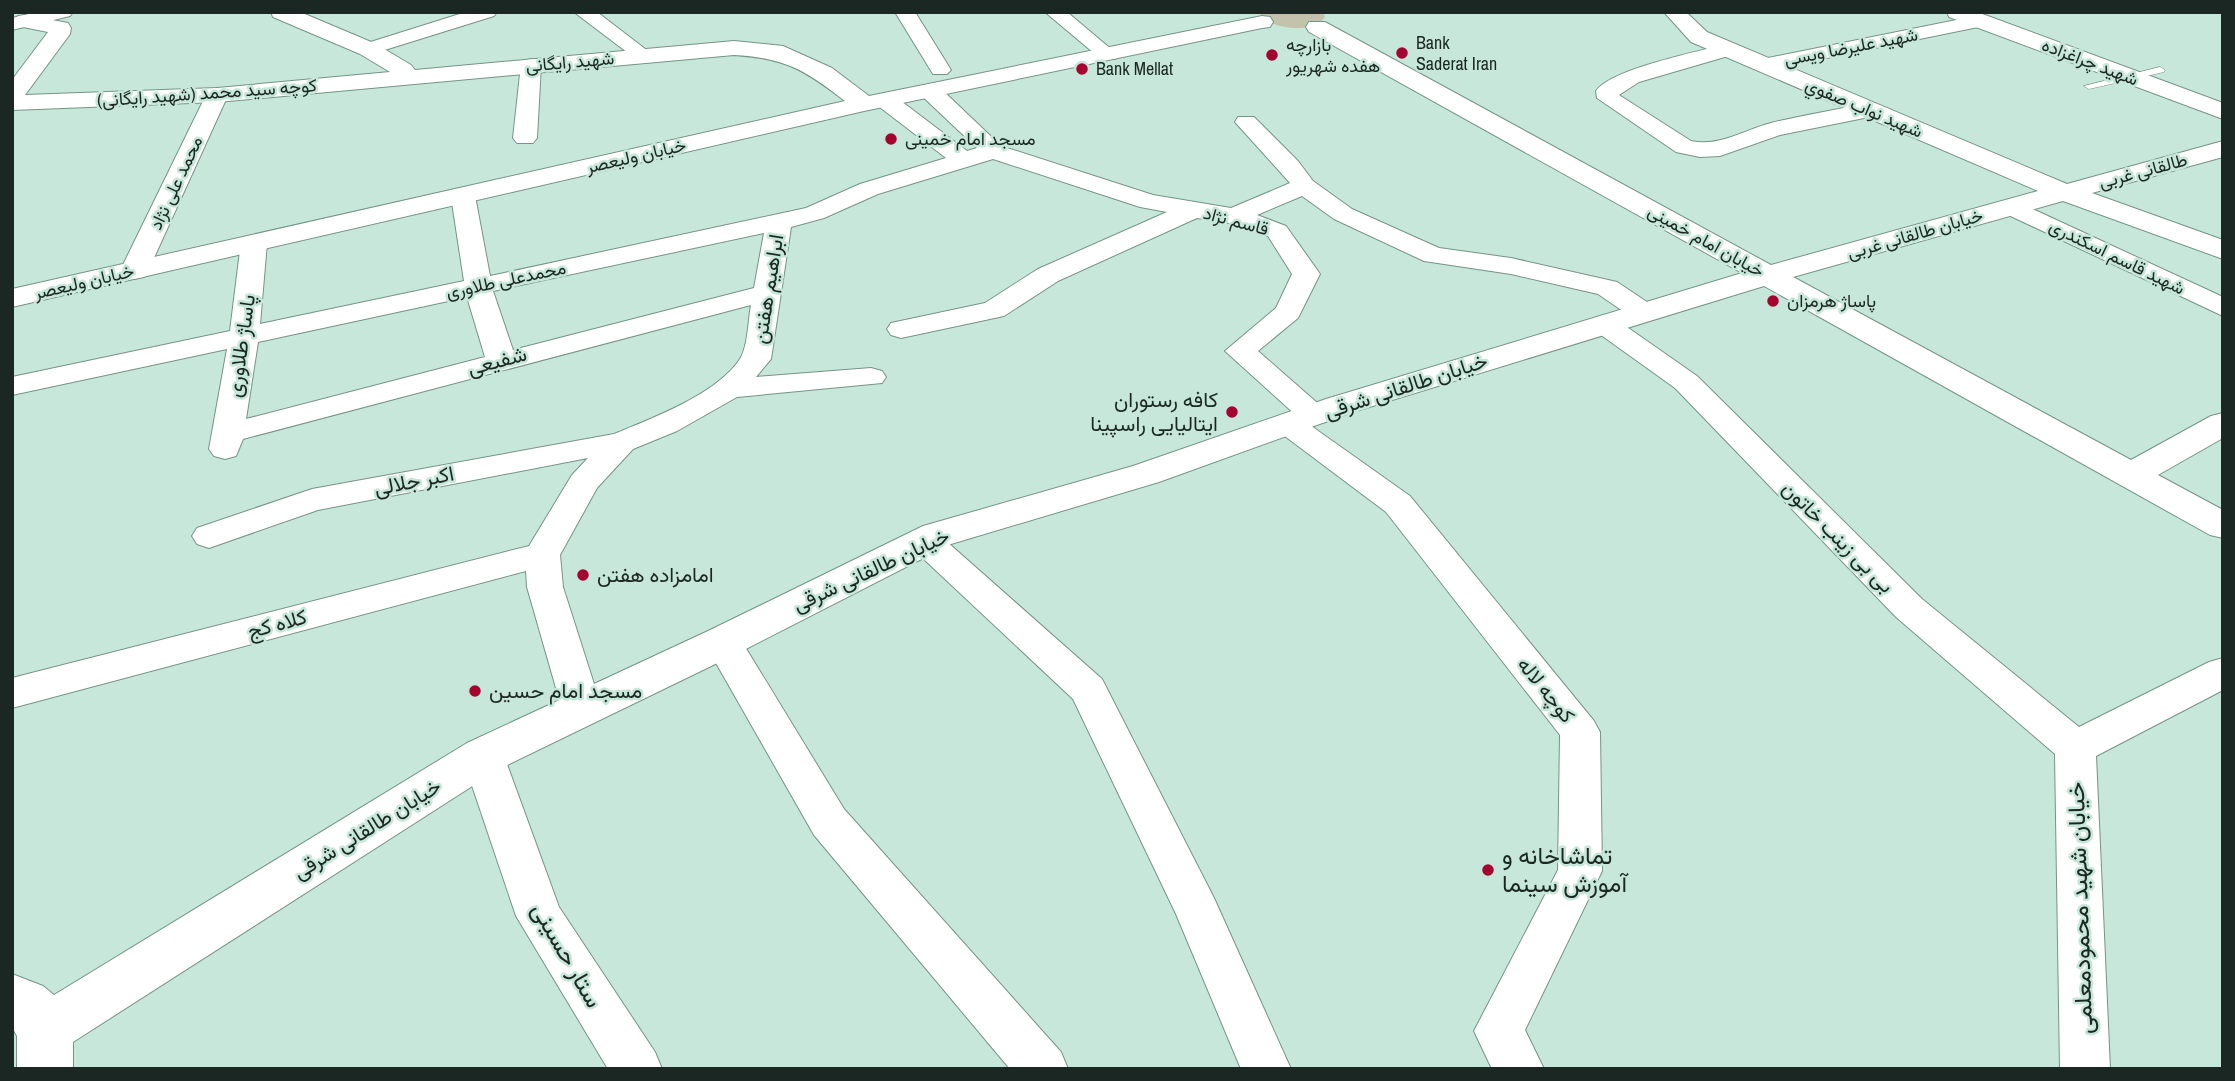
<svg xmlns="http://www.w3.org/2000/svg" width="2235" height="1081" viewBox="0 0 2235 1081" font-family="'Archivo Narrow',Vazirmatn,sans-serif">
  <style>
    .green { fill: #c3c3ad }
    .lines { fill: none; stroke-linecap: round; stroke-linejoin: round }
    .lane-casing { stroke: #759487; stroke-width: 1 }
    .street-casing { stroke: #759487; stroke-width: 2 }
    .secondary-casing { stroke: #759487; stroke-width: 2 }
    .lane { fill: #fff; fill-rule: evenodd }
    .street { fill: #fff; fill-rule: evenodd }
    .secondary { fill: #fff; fill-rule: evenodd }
    .poi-dot { fill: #a30430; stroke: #c7e7da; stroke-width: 2.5 }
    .labels { text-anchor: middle; stroke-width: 5; stroke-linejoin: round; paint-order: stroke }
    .far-poi-label { font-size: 18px; fill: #1b2722; stroke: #c7e7da; text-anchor: start }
    .far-street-label { font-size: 18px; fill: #1b2722; stroke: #c7e7da }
    .street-label { font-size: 21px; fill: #1b2722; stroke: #c7e7da }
    .poi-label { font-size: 21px; fill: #1b2722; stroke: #c7e7da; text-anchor: start }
    .near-poi-label { font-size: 24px; fill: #1b2722; stroke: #c7e7da; text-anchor: start }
    .near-street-label { font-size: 24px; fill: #1b2722; stroke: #c7e7da }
  </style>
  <rect width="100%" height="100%" fill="#c7e7da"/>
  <path class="green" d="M1260 12H1323L1325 17C1312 34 1277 29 1262 18Z"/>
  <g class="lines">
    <g class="lane-casing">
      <path id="lane" d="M2160 67 2165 70 2164 72 2089 89 2084 86Z"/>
    </g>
    <g class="street-casing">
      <g id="street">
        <path d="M37 12H73L70 16 12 30V18Z"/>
        <path d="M466 12H497L494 16 375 53H361L358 49 361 45Z"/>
        <path d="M574 12H597L653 55 650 59H636Z"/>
        <path d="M895 12H915L951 70 947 74H933Z"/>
        <path d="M1045 12H1067L1118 55 1115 59H1101Z"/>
        <path d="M1981 15 1991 21 1988 25 1763 71 1756 69 1753 65 1756 61 1763 59Z"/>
        <path d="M1728 44 1735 46 1738 50 1735 54 1639 82 1619 95 1691 141C1720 147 1744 130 1771 123 1803 115 1836 110 1869 103L1877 105 1880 110 1877 115 1869 117 1780 135 1720 156 1700 157 1676 152 1597 98 1596 91C1611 69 1700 51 1728 44Z"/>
        <path d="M531 59 538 61 541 65 537 138 533 143H517L513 138 521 65 524 61Z"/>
        <path d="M930 84 938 86 1001 146 1153 195 1231 208 1290 183 1235 122 1238 117H1254L1298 161 1313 181 1352 209 1439 248 1511 258 1617 282 1653 306 1657 312 1653 318 1643 320 1633 318 1598 294 1511 274 1424 261 1334 219 1302 196 1257 215 1286 226 1320 274 1298 318 1258 351 1331 415 1326 422 1315 424 1307 423 1410 496 1594 721 1600 732 1602 871 1525 1030 1544 1069H1492L1474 1031 1558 870 1560 735 1386 512 1278 431 1273 424 1278 417 1289 414 1298 417 1225 351 1276 308 1292 274 1268 236 1229 223 1197 218 1058 281 1004 316 901 338 891 335 887 329 891 323 985 303 1038 269 1167 212 1140 207 993 159 878 194 824 218 791 227 771 359 756 377 871 368 882 371 886 377 882 383 737 397 677 431 633 449 597 488 560 555 563 587 602 709 596 720 582 724 568 720 562 709 527 587 526 571 12 708V678L529 546 572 475 588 458 318 510 209 548 197 544 192 536 197 528 312 489 614 434C653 418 717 394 740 359 748 346 748 321 751 305L243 439 236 456 225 459 214 456 209 449 227 349 12 395V377L230 331 241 243 245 237 254 235 263 237 267 243 260 324 464 281 451 196 454 191 463 189 472 191 475 196 490 276 806 208 860 184 946 158 877 105 874 100 877 95H893L967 151 977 148 922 96 919 91 922 86ZM764 233 754 288 513 350 493 291ZM467 297 485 357 246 419 258 342Z"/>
        <path d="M217 88 225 90 228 95 148 271 144 277 134 279 124 277 120 271 206 95 209 90Z"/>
        <path d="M2011 199 2223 297V316L2002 212 1998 207 2002 202Z"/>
        <path d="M1604 315 1614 318 1697 376 1922 599 2079 727 2209 662 2223 658V690L2096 756 2110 1069H2060L2055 754 1896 617 1675 388 1594 330 1590 324 1594 318Z"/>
        <path d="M925 529 937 533 1102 679 1214 898 1291 1069H1241L1176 914 1073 699 913 549 907 541 913 533Z"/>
        <path d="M723 628 736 632 844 809 1061 1052 1068 1069H1010L814 835 704 642 710 632Z"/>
        <path d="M483 740 498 744 504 756 559 907 655 1052 662 1069H608L516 916 462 756 468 744Z"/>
      </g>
    </g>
    <g class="secondary-casing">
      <g id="secondary">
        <path d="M271 12H300L376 44 411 65 415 70 734 41 783 46 832 68 869 96 1262 16 1270 17 1273 22 1270 27 1262 28 864 111 12 307V289L845 101C805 70 785 58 734 55L217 102 12 110V80L48 32 18 26 15 21 18 16 26 15 68 23 71 28 70 34 25 95 217 88 390 72 360 54 273 17Z"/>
        <path d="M1664 12H1686L1707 32 2067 184 2223 141V157L2092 193 2223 240V259L2063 201 1793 277 2131 460 2211 416 2223 413V438L2158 475 2223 510V538L2210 535 1764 286 1350 413 1159 482 951 544 738 653 499 769 73 1042V1069H17V1036L12 1027V974L43 986 54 995 467 743 708 631 923 526 1133 466 1326 399 1742 273 1309 32 1306 27 1309 22H1325L1771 265 2038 191 1691 42Z"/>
        <path d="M1947 12H1977L2223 103V119L1949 17Z"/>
      </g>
    </g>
    <use href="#lane" class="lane"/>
    <use href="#street" class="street"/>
    <use href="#secondary" class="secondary"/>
  </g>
  <g class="poi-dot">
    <circle cx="1402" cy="53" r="7"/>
    <circle cx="1272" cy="55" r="7"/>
    <circle cx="1082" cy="69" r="7"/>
    <circle cx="891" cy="139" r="7"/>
    <circle cx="1773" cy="301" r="7"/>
    <circle cx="1232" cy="412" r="7"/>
    <circle cx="583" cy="575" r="7"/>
    <circle cx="475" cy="691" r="7"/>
    <circle cx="1488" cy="870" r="7"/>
  </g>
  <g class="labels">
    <g class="far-poi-label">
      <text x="1416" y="49">Bank<tspan x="1416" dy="21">Saderat Iran</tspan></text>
      <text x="1286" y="51">بازارچه<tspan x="1286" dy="21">هفده شهریور</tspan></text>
      <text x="1096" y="75">Bank Mellat</text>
      <text x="905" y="145">مسجد امام خمینی</text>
      <text x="1787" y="307">پاساژ هرمزان</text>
    </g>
    <g class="far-street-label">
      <text transform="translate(1851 47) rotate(-11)" y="6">شهید علیرضا ویسی</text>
      <text transform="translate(570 62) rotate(-5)" y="6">شهید رایگانی</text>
      <text transform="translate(2090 62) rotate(21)" y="6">شهید چراغزاده</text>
      <text transform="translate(207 93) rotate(-4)" y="6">کوچه سید محمد (شهید رایگانی)</text>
      <text transform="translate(1864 108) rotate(23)" y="6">شهید نواب صفوي</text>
      <text transform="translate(636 156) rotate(-13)" y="6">خیابان ولیعصر</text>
      <text transform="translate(2143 171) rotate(-15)" y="6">طالقانی غربی</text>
      <text transform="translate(176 183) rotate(-65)" y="6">محمد علی نژاد</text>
      <text transform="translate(1236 221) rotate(15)" y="6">قاسم نژاد</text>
      <text transform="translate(1915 234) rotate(-16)" y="6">خیابان طالقانی غربی</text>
      <text transform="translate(1706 241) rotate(29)" y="6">خیابان امام خمینی</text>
      <text transform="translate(2117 257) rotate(26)" y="6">شهید قاسم اسکندری</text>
      <text transform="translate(506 280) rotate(-12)" y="6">محمدعلی طلاوری</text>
      <text transform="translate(84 282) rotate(-13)" y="6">خیابان ولیعصر</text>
    </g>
    <g class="street-label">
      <text transform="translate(768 289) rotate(-81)" y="7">ابراهیم هفتن</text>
      <text transform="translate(241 346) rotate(-82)" y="7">پاساژ طلاوری</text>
      <text transform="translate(497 361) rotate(-15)" y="7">شفیعی</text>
      <text transform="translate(1406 386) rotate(-18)" y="7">خیابان طالقانی شرقی</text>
      <text transform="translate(414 481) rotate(-11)" y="7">اکبر جلالی</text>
      <text transform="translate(1838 537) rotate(45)" y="7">بی بی زینب خاتون</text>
      <text transform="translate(871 570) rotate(-25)" y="7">خیابان طالقانی شرقی</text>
      <text transform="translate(277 624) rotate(-15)" y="7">کلاه کج</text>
      <text transform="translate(1546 690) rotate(51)" y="7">کوچه لاله</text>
      <text transform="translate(367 829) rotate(-32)" y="7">خیابان طالقانی شرقی</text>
    </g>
    <g class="poi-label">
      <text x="1218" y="407" text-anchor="end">کافه رستوران<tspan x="1218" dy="24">ایتالیایی راسپینا</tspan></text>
      <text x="597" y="582">امامزاده هفتن</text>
      <text x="489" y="698">مسجد امام حسین</text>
    </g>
    <g class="near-poi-label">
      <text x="1502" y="864">تماشاخانه و<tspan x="1502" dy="28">آموزش سینما</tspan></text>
    </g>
    <g class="near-street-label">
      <text transform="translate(2080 908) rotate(-92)" y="8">خیابان شهید محمودمعلمی</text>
      <text transform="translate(567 955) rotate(60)" y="8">ستار حسینی</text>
    </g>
  </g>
  <rect width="2235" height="1081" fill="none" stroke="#1b2722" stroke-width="28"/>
</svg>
